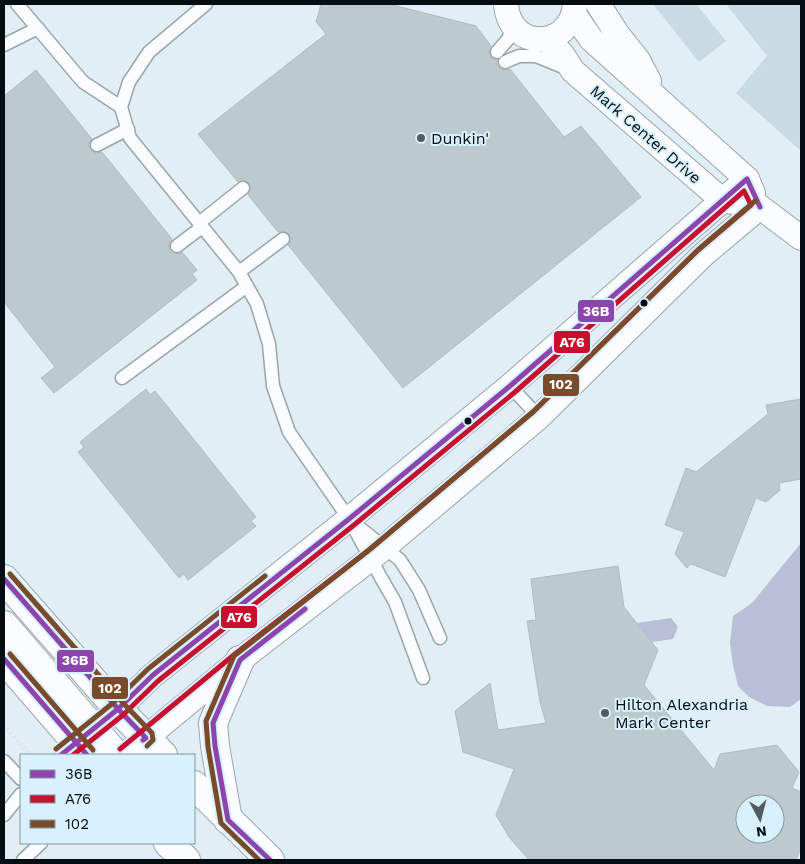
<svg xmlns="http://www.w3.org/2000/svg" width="805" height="864" viewBox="0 0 805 864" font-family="'Work Sans',sans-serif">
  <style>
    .green { fill: #c8dae3 }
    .water { fill: #b8bfd6 }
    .building { fill: #bdcacd; stroke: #b0bcc0; fill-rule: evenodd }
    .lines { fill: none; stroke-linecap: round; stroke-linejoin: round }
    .service-casing { stroke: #9aa5ab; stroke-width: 15 }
    .minor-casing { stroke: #9aa5ab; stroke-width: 26 }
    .secondary-casing { stroke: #9aa5ab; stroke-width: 30 }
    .path { stroke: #d7dadc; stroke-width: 3; stroke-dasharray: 1 4; stroke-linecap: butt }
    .service { stroke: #fafcfe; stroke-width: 12 }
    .minor { stroke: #fafcfe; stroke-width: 24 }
    .secondary { stroke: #fafcfe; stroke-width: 28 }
    .bus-1-casing { stroke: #d9f1fd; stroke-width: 9 }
    .bus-2-casing { stroke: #d9f1fd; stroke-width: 9 }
    .bus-3-casing { stroke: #d9f1fd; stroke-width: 9 }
    .bus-1 { stroke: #8e44ad; stroke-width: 5 }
    .bus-2 { stroke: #c8102e; stroke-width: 5 }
    .bus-3 { stroke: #7a4b2a; stroke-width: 5 }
    .poi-dot { fill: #515c61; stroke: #d9f1fd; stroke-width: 2 }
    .bus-dot { fill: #040d12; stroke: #d9f1fd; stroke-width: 2 }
    .labels { text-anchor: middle; stroke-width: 4; stroke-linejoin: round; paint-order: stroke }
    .street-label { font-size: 16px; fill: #040d12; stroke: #d9f1fd }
    .poi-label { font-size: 16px; fill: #040d12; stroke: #d9f1fd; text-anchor: start }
    .line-badge { stroke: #d9f1fd; stroke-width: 2 }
    .badge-label { font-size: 14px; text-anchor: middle; font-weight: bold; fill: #fff }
  </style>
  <rect width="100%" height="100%" fill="#e1eef5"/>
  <g class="green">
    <path d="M653 4H696L726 41 699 62Z"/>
    <path d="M726 4H801V151L736 93 767 56Z"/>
  </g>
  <g class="water">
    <path d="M801 543V699L790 707 767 706 749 697 738 686 733 665 730 643 733 616 752 603Z"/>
    <path d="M671 618 678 627 673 639 652 642 637 623Z"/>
  </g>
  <g class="building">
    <path d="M321 4H389L476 26 491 46 489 51 491 58 497 60V65L501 69 505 70 510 69 564 137 581 126 641 197 403 388 288 245 291 239 289 234 283 231 278 232 248 195 250 191 251 187 249 183 242 180 238 182 198 134 326 34 316 22Z"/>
    <path d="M36 70 92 139 89 144 90 149 96 153 102 152 172 239 170 242 169 247 171 251 178 254 182 252 197 270 192 274 197 280 54 393 41 378 55 367 4 302V96Z"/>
    <path d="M146 389 150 395 155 391 256 517 251 521 256 526 188 580 184 574 179 578 78 452 84 447 80 442Z"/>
    <path d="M801 399V479L779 483 780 490 766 502 756 498 725 577 691 564 687 568 675 554 684 532 665 525 686 468 696 472 768 414 766 405Z"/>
    <path d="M618 566 624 607 658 650 644 685 714 770 720 754 777 745 799 772 792 788 801 792V847L796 860H529L509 837 496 815 514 769 463 752 455 711 490 683 498 730 546 723 540 702 527 621 536 620 531 579ZM745 804H775V834H745Z"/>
  </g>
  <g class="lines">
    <g class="service-casing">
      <g id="service">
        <path d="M17 4 83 82 121 107"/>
        <path d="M206 4 149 52 129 82 121 107 130 138 239 272 257 304 269 344 273 386 289 432 349 519 380 576 395 602 423 678"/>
        <path d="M4 45 38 28"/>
        <path d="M497 52 509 38 511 24"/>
        <path d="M505 62 519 56H536L568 69"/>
        <path d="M97 145 128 129"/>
        <path d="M199 223 243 188"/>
        <path d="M177 246 202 227"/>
        <path d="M239 272 283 239"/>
        <path d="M122 378 247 286"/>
        <path d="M510 386 539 417"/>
        <path d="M355 524 400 560 419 590 440 638"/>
        <path d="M61 755 76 742"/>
        <path d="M4 761 21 779"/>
        <path d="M4 815 21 794"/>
        <path d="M23 860 41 843"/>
      </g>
    </g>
    <g class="minor-casing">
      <g id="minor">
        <path d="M506 4C509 51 571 51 575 4"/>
        <path d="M598 4 618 35 638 60 649 81"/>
        <path d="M574 14 591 39 747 179 753 193"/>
        <path d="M546 39 562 54 573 71 722 200 760 207 801 238"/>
        <path d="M78 740 118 709 153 675 349 519 510 386 747 179"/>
        <path d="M125 755 240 660 374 556 539 417 703 255 760 207"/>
      </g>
    </g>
    <g class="secondary-casing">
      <g id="secondary">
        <path d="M4 579 118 709 163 755"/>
        <path d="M4 625 116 755"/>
        <path d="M4 659 87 755"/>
        <path d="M194 785 270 860"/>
        <path d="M228 820 215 746 213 723 240 660"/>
        <path d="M168 843 186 860"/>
      </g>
    </g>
    <path class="path" d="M4 725 30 755"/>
    <use href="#service" class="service"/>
    <use href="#minor" class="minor"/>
    <use href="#secondary" class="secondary"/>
    <g class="bus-1-casing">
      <g id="bus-1">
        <path d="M4 579 118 709 146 738 143 740"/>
        <path d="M4 659 87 755"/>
        <path d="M61 755 118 709 153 675 349 519 510 386 747 179 760 207"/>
        <path d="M270 860 228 820 215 746 213 723 240 660 305 609"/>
      </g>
    </g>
    <g class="bus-2-casing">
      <path id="bus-2" d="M73 755 123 715 158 681 354 525 515 392 744 191 751 205 698 250 534 411 369 550 235 654 120 749"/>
    </g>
    <g class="bus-3-casing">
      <g id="bus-3">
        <path d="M10 574 124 704 152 733 153 740 147 746"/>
        <path d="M10 654 93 750"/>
        <path d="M56 749 113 703 148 669 265 576"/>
        <path d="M259 860 221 823 208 747 206 721 234 656 369 550 534 411 698 250 755 201"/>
      </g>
    </g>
    <use href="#bus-1" class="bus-1"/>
    <use href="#bus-2" class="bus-2"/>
    <use href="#bus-3" class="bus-3"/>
  </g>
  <g class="poi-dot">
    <circle cx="421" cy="138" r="5"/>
    <circle cx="605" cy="713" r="5"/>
  </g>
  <g class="bus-dot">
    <circle cx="644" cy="303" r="4.5"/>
    <circle cx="468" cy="421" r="4.5"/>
  </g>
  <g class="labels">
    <g class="street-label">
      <text transform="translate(646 134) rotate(41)" y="6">Mark Center Drive</text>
    </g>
    <g class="poi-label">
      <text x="431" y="144">Dunkin'</text>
      <text x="615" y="710">Hilton Alexandria<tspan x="615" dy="18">Mark Center</tspan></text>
    </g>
  </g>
  <g class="line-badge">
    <rect x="577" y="299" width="38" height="24" rx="5" fill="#8e44ad"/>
    <rect x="553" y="330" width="38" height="24" rx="5" fill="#c8102e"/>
    <rect x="542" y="373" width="38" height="24" rx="5" fill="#7a4b2a"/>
    <rect x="220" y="605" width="38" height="24" rx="5" fill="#c8102e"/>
    <rect x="56" y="649" width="39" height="24" rx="5" fill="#8e44ad"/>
    <rect x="91" y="676" width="38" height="24" rx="5" fill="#7a4b2a"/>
  </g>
  <g class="badge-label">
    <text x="596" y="316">36B</text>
    <text x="572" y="347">A76</text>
    <text x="561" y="389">102</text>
    <text x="239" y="622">A76</text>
    <text x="75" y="665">36B</text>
    <text x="110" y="693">102</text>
  </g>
  <rect width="805" height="864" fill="none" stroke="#040d12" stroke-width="10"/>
  <rect x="20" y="754" width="175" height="90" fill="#d9f1fd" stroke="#84969f"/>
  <rect x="30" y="770" width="25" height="8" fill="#8e44ad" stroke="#84969f"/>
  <text x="65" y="779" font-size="15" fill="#040d12">36B</text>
  <rect x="30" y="795" width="25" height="8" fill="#c8102e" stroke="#84969f"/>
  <text x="65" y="804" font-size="15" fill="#040d12">A76</text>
  <rect x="30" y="820" width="25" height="8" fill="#7a4b2a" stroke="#84969f"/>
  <text x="65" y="829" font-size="15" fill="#040d12">102</text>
  <g transform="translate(760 819) rotate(173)"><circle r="24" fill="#d9f1fd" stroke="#84969f"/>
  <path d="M0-4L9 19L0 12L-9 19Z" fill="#515c61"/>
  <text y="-8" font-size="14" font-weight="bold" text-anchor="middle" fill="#040d12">N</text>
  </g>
</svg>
